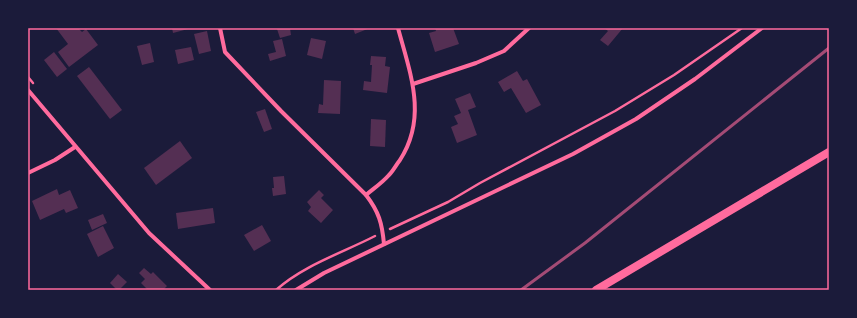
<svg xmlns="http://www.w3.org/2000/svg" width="857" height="318" viewBox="0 0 857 318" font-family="Lora,serif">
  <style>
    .building { fill: #542f53 }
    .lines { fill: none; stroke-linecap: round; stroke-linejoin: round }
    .path { stroke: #ff6b9d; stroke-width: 2.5 }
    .minor { stroke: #ff6b9d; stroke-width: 4 }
    .secondary { stroke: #ff6b9d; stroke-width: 8 }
    .rail { stroke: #a44b75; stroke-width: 3 }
    .neatline { fill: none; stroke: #ff6b9d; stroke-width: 1.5 }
  </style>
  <rect width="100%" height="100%" fill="#1b1b3a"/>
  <g class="building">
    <path d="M56 28H78L82 32 86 29 98 45 69 67 58 52 68 44Z"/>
    <path d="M172 28H188V29L173 33Z"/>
    <path d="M282 28H290L291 35 280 38 277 29Z"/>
    <path d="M353 28H370L355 34Z"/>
    <path d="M435 28H453L459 44 435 52 429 33 436 31Z"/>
    <path d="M604 28H623L608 46 600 40 608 31Z"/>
    <path d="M207 31 211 51 199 54 194 34Z"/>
    <path d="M311 38 326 41 322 59 307 55Z"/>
    <path d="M282 39 286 56 270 61 268 54 276 52 273 41Z"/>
    <path d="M150 43 154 62 142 65 137 46Z"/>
    <path d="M191 47 194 60 178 64 175 50Z"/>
    <path d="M54 52 67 69 57 77 44 60Z"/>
    <path d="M371 56 386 57 385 66 390 67 387 93 363 90 364 81 371 82 372 65H370Z"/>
    <path d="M89 67 122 110 110 119 77 76Z"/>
    <path d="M517 71 523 81 527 79 541 105 526 113 511 88 504 92 498 82Z"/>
    <path d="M324 80 341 81 340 114 318 113 319 104 323 105Z"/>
    <path d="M470 93 476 107 468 110 477 135 457 143 451 127 458 124 454 116 461 113 455 99Z"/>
    <path d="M265 109 272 129 264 132 256 112Z"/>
    <path d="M371 119 386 120 385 147 370 146Z"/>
    <path d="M180 141 192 158 156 185 144 168Z"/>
    <path d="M284 176 286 194 273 196 272 188H274L273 177Z"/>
    <path d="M57 189 59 195 70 190 78 208 66 213 64 209 40 220 32 201Z"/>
    <path d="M319 190 324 195 321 198 333 210 321 223 308 211 311 207 307 202Z"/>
    <path d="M213 208 215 223 178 229 176 213Z"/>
    <path d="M103 214 107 223 92 230 88 220Z"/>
    <path d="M262 225 271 241 254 251 244 235Z"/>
    <path d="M103 226 114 248 98 257 87 234Z"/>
    <path d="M144 268 151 274 153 272 167 286 163 290H148L141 283 145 279 139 273Z"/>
    <path d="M118 274 127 282 119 290H117L110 283Z"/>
  </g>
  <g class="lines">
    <g class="path">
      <path d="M28 77 33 83"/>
      <path d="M390 229 448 202 480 183 615 111 674 75 742 28"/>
      <path d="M276 290C304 265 342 253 375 236"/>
    </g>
    <g class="minor">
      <path d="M220 28 225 52 281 111 366 195C379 212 382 223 384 244"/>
      <path d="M413 84 476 63 504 51 529 28"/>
      <path d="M28 90 149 233 210 290"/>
      <path d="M28 173 55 160 75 147"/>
      <path d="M366 195C373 189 382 183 389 175 393 171 396 165 400 160 428 117 410 73 398 28"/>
      <path d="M296 290 324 273 573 154 636 119 695 79 762 28"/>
    </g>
    <path class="secondary" d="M596 290 829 152"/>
    <path class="rail" d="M521 290 585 243 829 48"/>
  </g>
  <rect width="857" height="318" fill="none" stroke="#1b1b3a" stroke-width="58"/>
  <rect x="29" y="29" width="799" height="260" class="neatline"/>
</svg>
